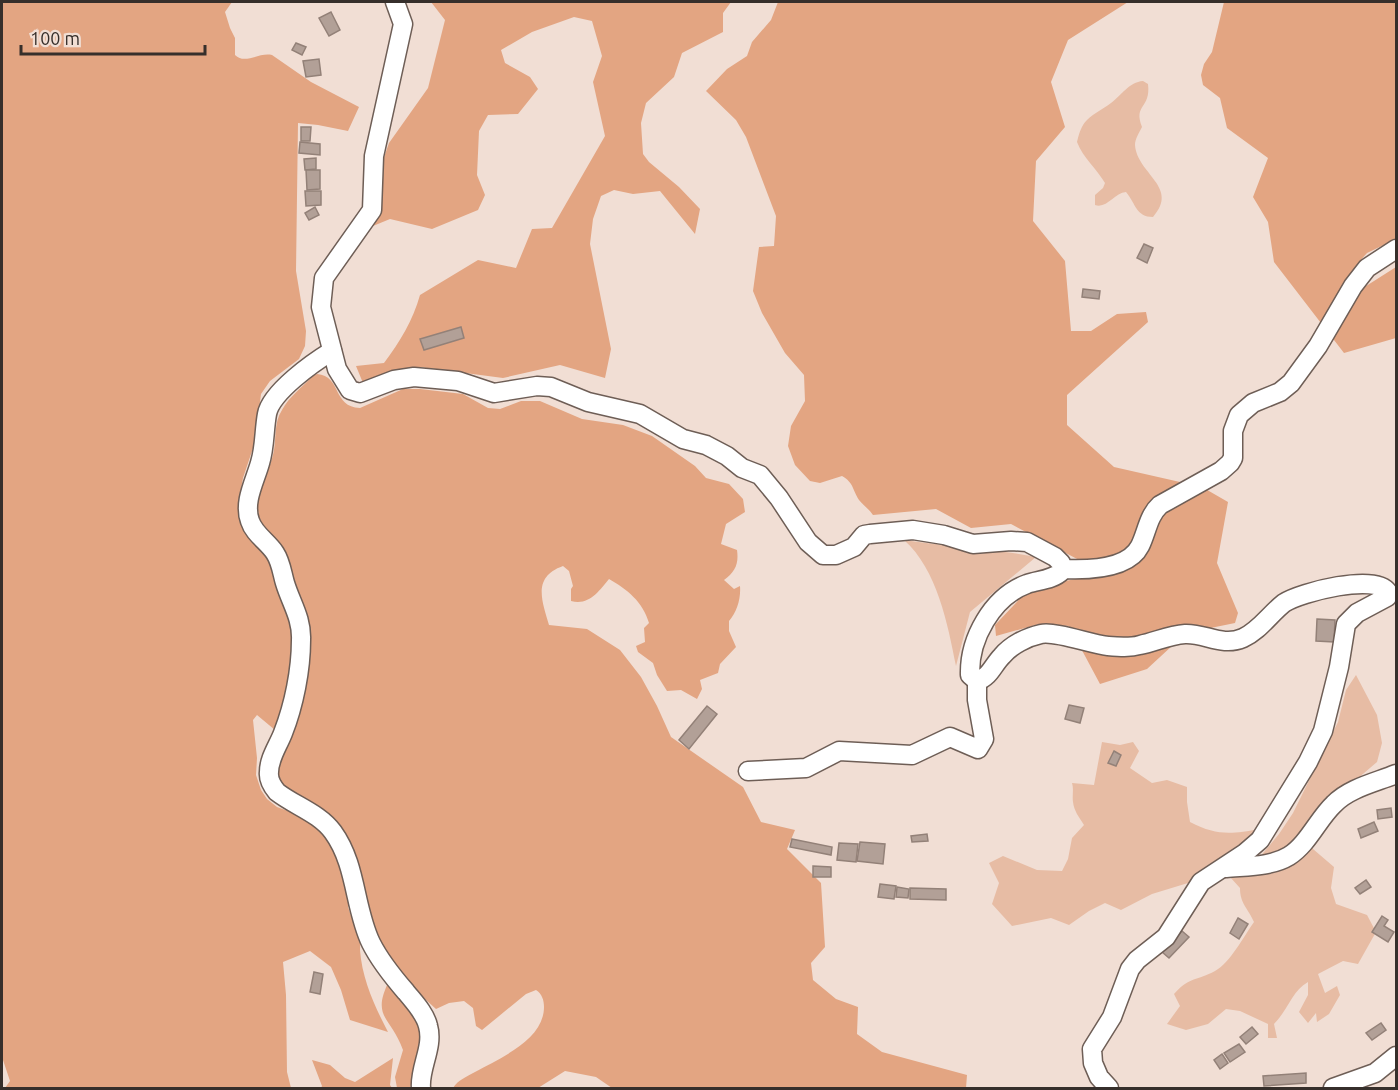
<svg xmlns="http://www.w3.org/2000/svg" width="1398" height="1090" viewBox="0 0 1398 1090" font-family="Ubuntu,sans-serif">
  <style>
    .green { fill: #e7bca4 }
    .forest { fill: #e3a582 }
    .building { fill: #b2a097; stroke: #938178; stroke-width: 1.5 }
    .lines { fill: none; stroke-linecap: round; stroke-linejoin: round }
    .minor-casing { stroke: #6e5e56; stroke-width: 21 }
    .minor { stroke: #fff; stroke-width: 18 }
  </style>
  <rect width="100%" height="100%" fill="#f1ded4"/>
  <g class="green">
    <path d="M1143 81 1148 84C1151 109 1133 104 1142 127 1139 133 1135 139 1135 145 1137 174 1180 187 1153 217 1136 217 1136 204 1126 192 1114 193 1107 209 1095 205V195L1103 188 1105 183C1097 169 1083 158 1077 142 1079 134 1081 126 1087 120 1094 113 1103 109 1111 103 1122 95 1129 82 1143 81Z"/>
    <path d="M904 540C948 547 992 548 1036 557L970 612 956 666C948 625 937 569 904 540Z"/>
    <path d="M1356 675 1377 715 1382 743 1377 762 1309 820 1313 849 1334 867 1331 888 1336 904 1367 915 1376 932 1358 964 1343 961 1318 974 1325 993 1337 986 1340 995 1329 1014 1317 1022 1316 1013 1308 1023 1299 1012 1308 995V982C1292 991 1288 1010 1274 1024L1277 1038H1268V1024L1240 1011 1226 1009 1208 1024 1186 1030 1167 1024 1180 1006 1174 994C1190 976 1197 981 1215 971 1230 963 1244 936 1254 922 1248 908 1240 904 1240 888L1230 877 1238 865 1259 858 1279 834 1293 813 1338 722 1346 690Z"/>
    <path d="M1102 742 1120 745 1133 742 1139 751 1130 768 1152 783 1167 780 1187 787V802L1190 822C1217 836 1231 834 1260 829L1240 851 1212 866 1188 883 1152 894 1121 910 1105 903 1089 911 1069 925 1051 918 1012 926 992 904 999 883 989 863 1003 856 1037 870 1062 871 1068 859 1072 838 1084 825C1079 817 1074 811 1073 802 1072 795 1074 790 1072 783L1094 785Z"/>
  </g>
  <g class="forest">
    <path d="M2 2H232L225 12 230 28 235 38V55C245 65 259 52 272 55L311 82 359 107 348 131 318 125 298 123 296 271 306 331 305 346 299 359 270 381 261 394 255 442 243 478 240 495V507L266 551 290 611 295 653 279 728 275 730 257 715 253 720 257 758 256 775 261 790 267 799 277 807 313 820 337 852 352 903 348 907 352 919 359 922C362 932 360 940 360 950 362 979 375 1007 388 1032L350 1020 341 990 331 967 310 951 283 962 286 995 287 1072 291 1088H5L10 1081 2 1057Z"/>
    <path d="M431 2H731L723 13V32L682 53 674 77 646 103 641 123 643 154 649 162 679 187 700 209 695 234 660 191 633 194 614 190 601 196 593 219 590 244 611 349 605 378 560 365 503 378 420 367 363 383 356 366 384 363C400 342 413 320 420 295L478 260 516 268 532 229 552 228 605 136 593 82 602 56 592 21 574 17 532 32 501 50 505 63 530 77 538 89 518 114 488 115 479 131 477 175 485 195 478 210 432 229 390 219 373 226 382 163 389 143 428 88 445 20Z"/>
    <path d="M778 2H1128L1068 40 1051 82 1065 127 1036 161 1033 221 1065 261 1071 331H1091L1117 314 1146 312 1148 322 1067 395V425L1114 467 1202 487 1228 502 1217 563 1238 613 1235 623 1186 633 1147 669 1100 684 1069 626 1039 624 996 636 995 625 1030 588 1126 569 1103 563 1079 560 1011 524 971 528 936 509 873 515C869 509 863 505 859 500 852 489 854 483 842 476L820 483 810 481 795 465 788 446 791 426 805 401 804 375 785 353 762 313 753 291 759 247 774 246 776 216 746 137 736 120 706 91 727 69 747 56 752 42 771 20Z"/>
    <path d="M1224 2H1396V239L1367 253 1359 262 1330 309 1396 267V338L1344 353 1274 262 1268 222 1253 197 1268 158 1227 128 1220 98 1203 85 1201 75 1204 64 1212 52Z"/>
    <path d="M317 374C342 376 332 407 360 408L403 389H420L463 394 488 408 500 409 521 401H540L582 419 623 425 652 436 695 466 706 478 729 484 743 499 745 512 726 524 721 544 737 550C739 564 735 572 724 580L734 589 740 586C741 598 737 612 729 621V631L736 647 720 664 718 673 700 680 702 689 697 699 681 690 667 691 657 675 653 663 638 652 636 646 645 642 644 628 649 623C643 602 627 589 609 579 599 591 589 606 571 601V589L573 586 569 571 563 566C532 577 542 601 549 625L587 629 620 650 641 677 657 706 671 737 743 787 761 822 795 830 787 849 821 883 825 947 811 963 813 980 836 999 858 1007 857 1034 882 1052 967 1075 966 1088H612L596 1077 565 1071 538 1088H453C458 1080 466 1077 475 1072 500 1058 544 1040 544 1007 544 1000 542 994 536 990L526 994 482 1030 476 1026 473 1008 464 1001 449 1003 436 1009 392 969 379 948 357 871 283 789 276 773 305 670 265 530C248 499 265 485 273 455 277 440 273 424 282 410 289 397 303 386 313 376Z"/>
    <path d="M390 979 421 1022 423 1038 410 1088H397L395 1077 403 1050C391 1016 370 1018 390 979Z"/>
    <path d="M393 1058 390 1085 392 1088H321L322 1086 312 1060 330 1065 345 1078 355 1082Z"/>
  </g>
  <g class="building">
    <path d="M331 12 340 30 329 36 319 18Z"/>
    <path d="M296 43 306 47 302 55 292 50Z"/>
    <path d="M319 59 321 75 306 77 303 61Z"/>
    <path d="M301 127H311L310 141H301Z"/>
    <path d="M300 142 320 144V155L299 153Z"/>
    <path d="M316 158V169L305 170 304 159Z"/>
    <path d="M306 170H320V189L307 190Z"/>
    <path d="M305 191H321V205L306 206Z"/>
    <path d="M315 207 319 215 309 220 305 213Z"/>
    <path d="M1144 244 1153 248 1147 263 1137 258Z"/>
    <path d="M1083 289 1100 291 1099 299 1082 297Z"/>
    <path d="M461 327 464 338 424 350 420 339Z"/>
    <path d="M1317 619 1335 620 1334 642 1316 641Z"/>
    <path d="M1069 705 1084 708 1080 723 1065 719Z"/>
    <path d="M707 706 717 714 689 749 679 740Z"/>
    <path d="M1114 751 1121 755 1116 766 1108 763Z"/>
    <path d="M1391 808 1392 817 1378 819 1377 810Z"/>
    <path d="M1374 822 1378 831 1361 838 1358 829Z"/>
    <path d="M927 834 928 841 912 842 911 836Z"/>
    <path d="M792 839 832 847 831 855 790 847Z"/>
    <path d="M860 842 885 844 883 864 857 861Z"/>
    <path d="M839 843 858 844 856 862 837 860Z"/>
    <path d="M813 866 831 867V877H813Z"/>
    <path d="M1366 880 1371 887 1360 894 1355 888Z"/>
    <path d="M880 884 896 886 894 899 878 897Z"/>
    <path d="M897 887 909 889 908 898 896 897Z"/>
    <path d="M910 888 946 889V900L910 899Z"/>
    <path d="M1382 916 1388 920 1384 926 1394 932 1388 942 1372 932Z"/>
    <path d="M1238 918 1248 924 1239 939 1230 933Z"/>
    <path d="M1182 931 1189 937 1169 958 1162 952Z"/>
    <path d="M314 972 323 974 320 994 310 992Z"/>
    <path d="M1381 1023 1386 1030 1372 1040 1366 1033Z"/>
    <path d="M1252 1027 1258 1034 1246 1044 1240 1037Z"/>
    <path d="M1239 1044 1245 1052 1230 1062 1224 1053Z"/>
    <path d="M1222 1054 1228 1063 1220 1069 1214 1060Z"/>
    <path d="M1306 1073V1083L1264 1086 1263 1076Z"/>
  </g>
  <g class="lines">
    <g class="minor-casing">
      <g id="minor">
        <path d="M395 2 403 24 374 156 372 210 324 278 321 307 337 369 350 390 360 393 394 380 414 377 458 381 494 393 537 386 551 387 588 402 640 414 683 439 706 445 727 456 742 468 760 475 779 498 808 542 823 555H836L854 547 864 535 870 534 913 530 944 535 973 544 1011 541 1027 542 1055 557 1061 563 1062 571C1053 580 1039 580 1027 584 992 597 969 639 970 675L977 681C990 677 993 665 1002 656 1011 645 1027 637 1041 634 1056 631 1090 644 1108 646 1119 647 1130 648 1140 645 1155 642 1169 635 1185 634 1205 633 1222 647 1243 638 1259 631 1270 614 1284 603 1301 592 1376 573 1388 592L1387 597 1357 613 1346 624 1339 667 1323 731 1308 762 1260 840 1245 853 1201 882 1166 937 1137 960 1130 969 1112 1017 1092 1049 1093 1063 1099 1077 1109 1088"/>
        <path d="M332 351C314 362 271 392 267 414 264 430 265 447 260 463 255 481 243 502 250 521 254 534 268 542 275 553 281 562 282 573 285 583 291 603 302 618 301 640 301 670 294 705 283 733 278 746 269 758 269 772 268 780 272 786 277 792 295 806 319 813 333 832 357 865 354 908 371 943 380 961 393 977 406 992 414 1002 425 1013 428 1026 434 1047 419 1068 421 1088"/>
        <path d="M1063 569C1085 570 1128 570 1140 546 1147 532 1148 516 1160 505L1221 471 1230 463 1233 458V431L1239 415 1253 403 1280 392 1291 383 1318 346 1353 286 1367 268 1396 249"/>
        <path d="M748 771 806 768 839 751 912 755 950 737 978 749 984 739 977 700V681"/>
        <path d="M1226 868C1246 866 1271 867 1289 856 1308 844 1318 819 1334 804 1349 788 1377 782 1396 774"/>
        <path d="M1333 1088 1375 1073 1396 1056"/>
      </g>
    </g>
    <use href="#minor" class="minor"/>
  </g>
  <rect width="1398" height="1090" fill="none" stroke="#362f2b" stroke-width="6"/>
  <path d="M21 45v9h184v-9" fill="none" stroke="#362f2b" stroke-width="3"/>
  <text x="30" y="45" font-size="18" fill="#362f2b" stroke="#f1ded4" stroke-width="4.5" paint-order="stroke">100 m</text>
</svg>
